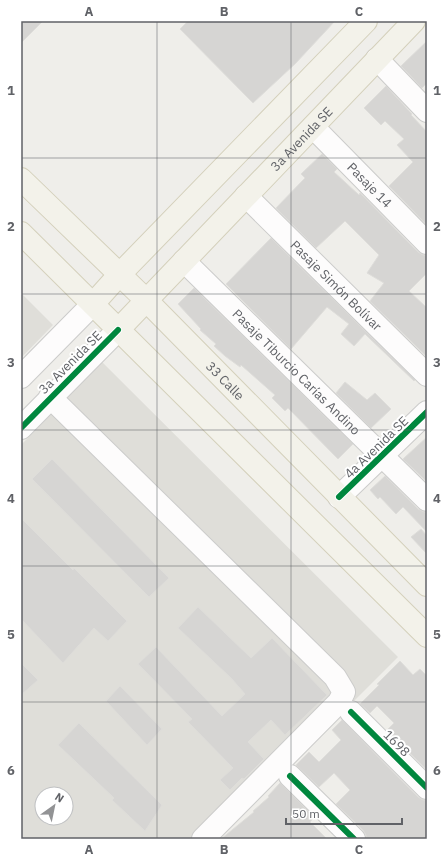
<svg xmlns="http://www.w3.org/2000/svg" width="448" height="860" viewBox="0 0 448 860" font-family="'IBM Plex Sans',sans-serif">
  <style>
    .education { fill: #dfded9; fill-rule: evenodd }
    .building { fill: #d6d5d3; stroke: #deddda }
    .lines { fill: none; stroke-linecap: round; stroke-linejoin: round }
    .minor-casing { stroke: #cccccb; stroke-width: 24 }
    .major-casing { stroke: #d4d0bb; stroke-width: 24 }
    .minor { stroke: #fdfcfc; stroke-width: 22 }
    .major { stroke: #f3f2ea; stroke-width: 22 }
    .cycleway-casing { stroke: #fff; stroke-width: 8 }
    .cycleway { stroke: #00873e; stroke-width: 6 }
    .grid { fill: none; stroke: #606267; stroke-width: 1; stroke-opacity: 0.55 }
    .labels { text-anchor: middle; stroke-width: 4; stroke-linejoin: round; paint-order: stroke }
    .street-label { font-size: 13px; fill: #606267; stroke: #fff }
    .neatline { fill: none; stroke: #606267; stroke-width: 1.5 }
    .grid-label { font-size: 13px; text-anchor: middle; font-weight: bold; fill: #606267 }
  </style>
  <rect width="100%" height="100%" fill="#efeeea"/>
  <g class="education">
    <path d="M21 293 53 325 21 358Z"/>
    <path d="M102 362 398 657 216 839H21V445ZM42 794H66V818H42Z"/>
  </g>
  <g class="building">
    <path d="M21 21H43L21 43Z"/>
    <path d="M188 21H335L295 64 253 103 180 29Z"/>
    <path d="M427 41V83L422 88 401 66Z"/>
    <path d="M386 86 412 114 411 115 427 132V225L389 186 413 162 397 145 404 139 385 121 381 125 364 108Z"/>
    <path d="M322 154 337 169 334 172 359 195 360 193 418 252 423 255H427V273L409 291 427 308V357L370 301 384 283 367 273 379 255 345 221 316 248 276 208 305 178 301 174Z"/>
    <path d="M271 238 415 380 414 381 365 334 354 346 341 334 349 324 327 307 291 349 226 284Z"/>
    <path d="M194 288 353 444 338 459 288 408 285 411 272 398 275 395 241 365 240 367 225 356 214 346 216 344 200 330 201 329 178 304Z"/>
    <path d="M345 382 367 400 375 393 391 409 371 428 336 393Z"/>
    <path d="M427 437V482L403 459Z"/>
    <path d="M52 459 169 578 149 597 32 479Z"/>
    <path d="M385 476 418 509 424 512H427V532L403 507 396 514 380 497 378 499 370 490Z"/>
    <path d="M21 518 73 570 74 568 127 621 108 641 94 628 63 663 21 619Z"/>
    <path d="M421 529 427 536V554L411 537Z"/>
    <path d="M198 607 251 658 272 638 327 695 285 735 271 720 248 742 264 759 244 779 242 778 230 790 220 780 233 768 188 722 192 719 138 664 156 647 222 716 245 694 231 678 178 628Z"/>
    <path d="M400 661 413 675 420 669 427 676V770L387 730 394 723 377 706 370 713 360 704 379 685 377 684Z"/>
    <path d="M21 663 38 680 21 695Z"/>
    <path d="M120 686 162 729 147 745 106 701Z"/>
    <path d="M342 720 418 797 423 800H427V839H366V835L363 830 336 804 350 790 334 773 319 787 296 765 309 752 319 762 341 740 332 730Z"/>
    <path d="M79 723 162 805 145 831 112 800 114 798 58 745Z"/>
    <path d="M280 783 314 817 310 822 327 839H221L254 812 253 811 269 797 268 796Z"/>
  </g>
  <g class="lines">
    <g class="minor-casing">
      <g id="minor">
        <path d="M377 59 427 111"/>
        <path id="s1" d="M313 127 427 243"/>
        <path id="s2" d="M246 196 427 375"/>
        <path id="s3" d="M184 261 427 500"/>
        <path d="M21 377 93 304"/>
        <path d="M50 397 335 677 344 692 339 702 203 839"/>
        <path d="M21 428 118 330"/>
        <path d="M339 497 427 412"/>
        <path d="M351 712 427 788"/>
        <path d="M290 776 354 839"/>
      </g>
    </g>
    <g class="major-casing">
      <g id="major">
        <path id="s4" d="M21 179 146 300 427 585"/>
        <path d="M21 233 427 636"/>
        <path d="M93 304 119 275 366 21"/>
        <path id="s5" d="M118 330 414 21"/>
      </g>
    </g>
    <use href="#minor" class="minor"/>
    <use href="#major" class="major"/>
    <g class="cycleway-casing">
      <g id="cycleway">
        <path d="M21 428 118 330"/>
        <path d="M339 497 427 412"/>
        <path d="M351 712 427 788"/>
        <path d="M290 776 354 839"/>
      </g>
    </g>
    <use href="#cycleway" class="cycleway"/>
  </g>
  <path class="grid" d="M157 21V839M291 21V839M21 158H427M21 294H427M21 430H427M21 566H427M21 702H427"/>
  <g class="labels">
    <g class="street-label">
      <text dy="5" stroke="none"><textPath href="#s5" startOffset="265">3a Avenida SE</textPath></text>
      <text dy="5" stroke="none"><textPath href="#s1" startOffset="81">Pasaje 14</textPath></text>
      <text dy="5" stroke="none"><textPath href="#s2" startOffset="127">Pasaje Simón Bolívar</textPath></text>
      <text transform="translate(70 362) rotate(-45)" y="5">3a Avenida SE</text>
      <text dy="5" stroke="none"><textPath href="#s3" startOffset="158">Pasaje Tiburcio Carías Andino</textPath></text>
      <text dy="5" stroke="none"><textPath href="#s4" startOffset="287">33 Calle</textPath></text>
      <text transform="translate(376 447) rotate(-44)" y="5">4a Avenida SE</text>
      <text transform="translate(397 743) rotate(45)" y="5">1698</text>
    </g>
  </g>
  <rect width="448" height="860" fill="none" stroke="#ffffff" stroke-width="44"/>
  <g transform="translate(54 806) rotate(33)"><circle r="19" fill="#ffffff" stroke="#bfc0c2"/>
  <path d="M0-3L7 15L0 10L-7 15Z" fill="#929395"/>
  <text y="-6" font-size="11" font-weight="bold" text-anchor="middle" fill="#606267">N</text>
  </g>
  <path d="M286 818v6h116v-6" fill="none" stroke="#606267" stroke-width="2"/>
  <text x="292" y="818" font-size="12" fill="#606267" stroke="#ffffff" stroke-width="3" paint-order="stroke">50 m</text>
  <rect x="22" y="22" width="404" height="816" class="neatline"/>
  <g class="grid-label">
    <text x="89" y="16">A</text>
    <text x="224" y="16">B</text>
    <text x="359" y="16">C</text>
    <text x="11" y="95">1</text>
    <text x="437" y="95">1</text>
    <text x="11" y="231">2</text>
    <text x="437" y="231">2</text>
    <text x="11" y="367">3</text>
    <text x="437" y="367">3</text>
    <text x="11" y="503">4</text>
    <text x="437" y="503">4</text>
    <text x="11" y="639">5</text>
    <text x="437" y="639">5</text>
    <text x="11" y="775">6</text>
    <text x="437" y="775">6</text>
    <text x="89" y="854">A</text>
    <text x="224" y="854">B</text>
    <text x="359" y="854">C</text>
  </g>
</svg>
